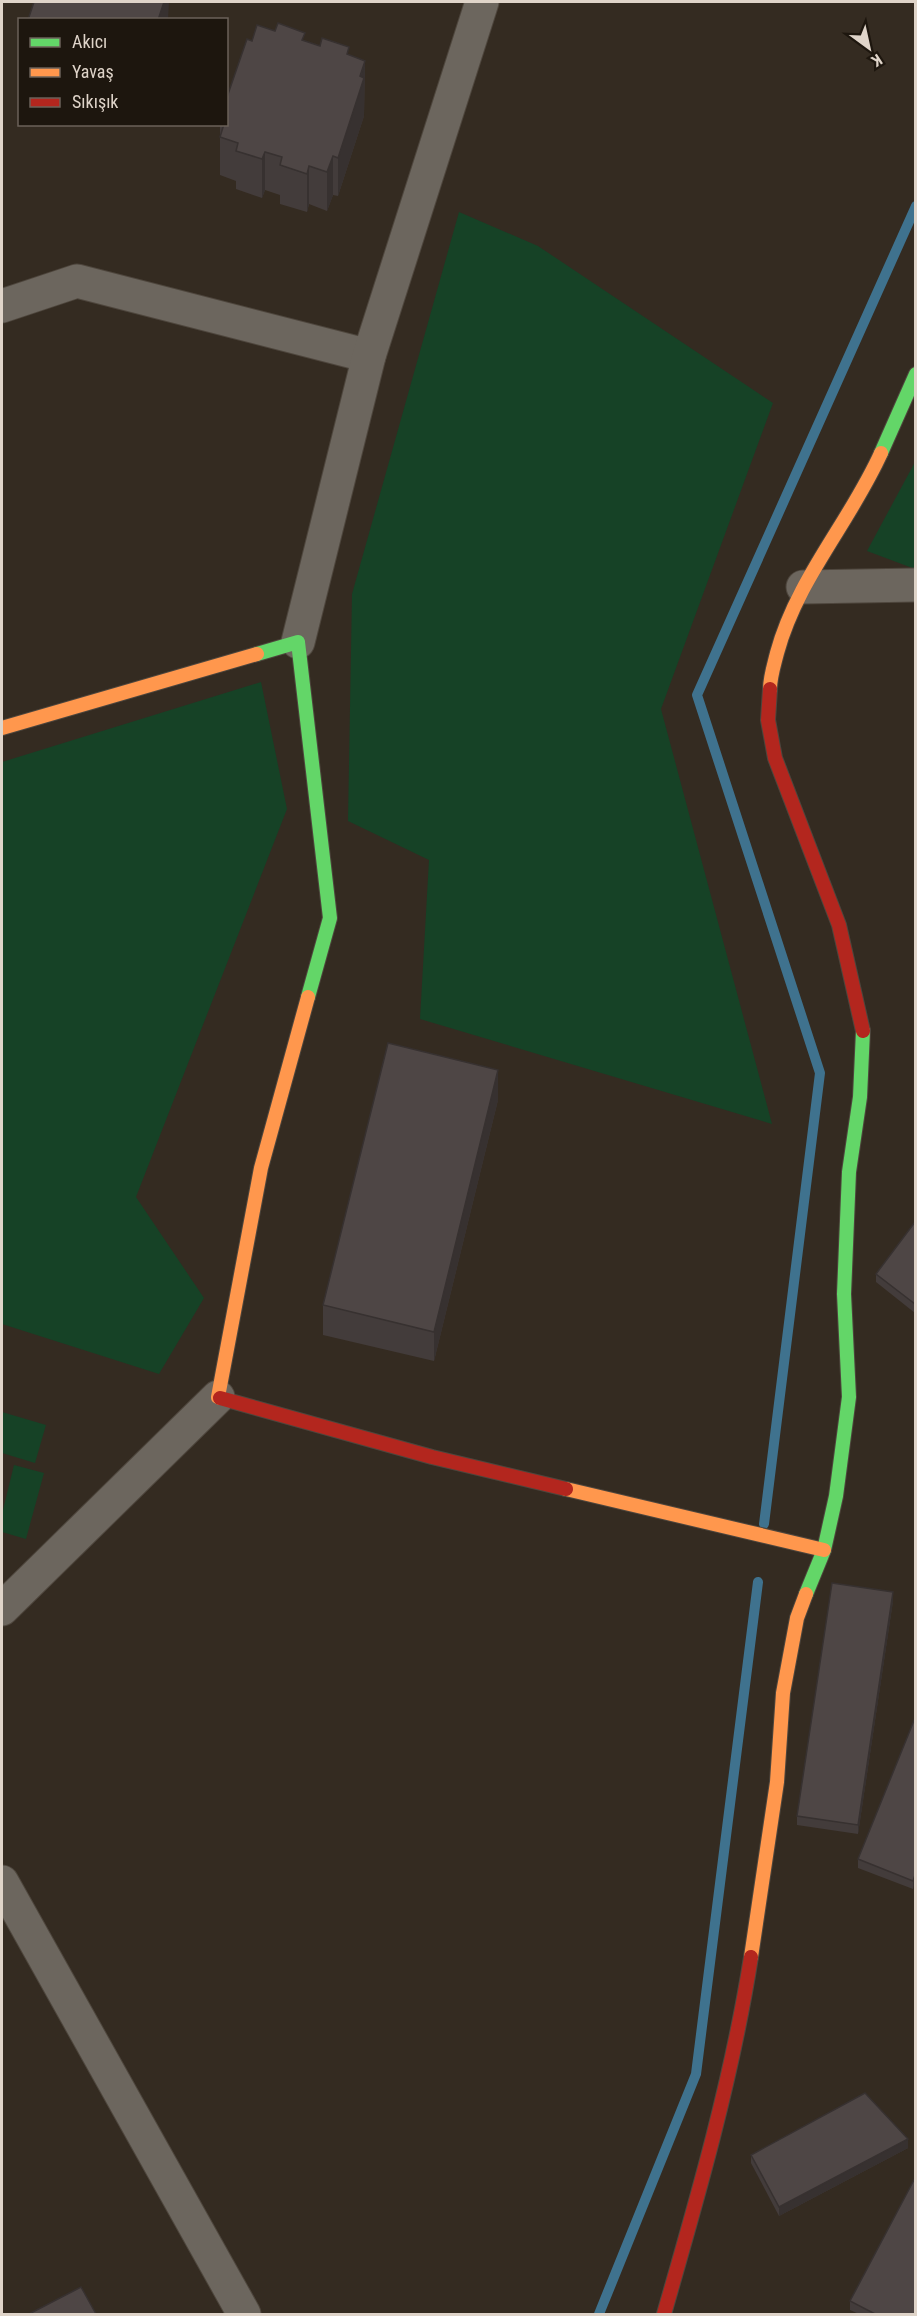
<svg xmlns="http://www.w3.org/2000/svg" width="917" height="2316" viewBox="0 0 917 2316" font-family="'Roboto Condensed',sans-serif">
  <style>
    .green { fill: #164226 }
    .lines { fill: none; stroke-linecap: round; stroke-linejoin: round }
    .stream { stroke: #3f728e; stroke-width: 10 }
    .street-casing { stroke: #4e463d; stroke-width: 35 }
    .fast-casing { stroke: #4e463d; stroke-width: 16 }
    .slow-casing { stroke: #4e463d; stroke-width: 16 }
    .jam-casing { stroke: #4e463d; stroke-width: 16 }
    .street { stroke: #6c665e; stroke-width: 33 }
    .fast { stroke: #63d668; stroke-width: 14 }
    .slow { stroke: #ff974d; stroke-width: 14 }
    .jam { stroke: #b3261e; stroke-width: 14 }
    .wall { fill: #433c3b }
    .shaded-wall { fill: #373130 }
    .building { fill: #4e4645; stroke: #373130; stroke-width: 1.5 }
  </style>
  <rect width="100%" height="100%" fill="#342b21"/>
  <g class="green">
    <path d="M459 212 538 246 773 403 661 709 772 1124 420 1019 429 860 348 821 352 594Z"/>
    <path d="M915 462V569L867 551Z"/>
    <path d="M261 682 287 809 136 1197 204 1298 159 1374 2 1324V762Z"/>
    <path d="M2 1412 46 1425 35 1463 2 1453Z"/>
    <path d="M14 1465 44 1473 26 1539 2 1532V1514Z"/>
  </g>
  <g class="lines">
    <g class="stream">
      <path d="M764 1524 820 1073 697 695 916 206"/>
      <path d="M599 2314 696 2074 758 1582"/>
    </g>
    <g class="street-casing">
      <g id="street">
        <path d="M2 306 77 281 369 356"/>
        <path d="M803 587 916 585"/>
        <path d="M298 642 369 356 482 2"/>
        <path d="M2 1609 218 1397"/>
        <path d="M2 1882 244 2314"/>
      </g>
    </g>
    <g class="fast-casing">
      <g id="fast">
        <path d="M881 453 916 374"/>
        <path d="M257 654 298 642 330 918 308 997"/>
        <path d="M806 1594 824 1550 836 1496 849 1397 844 1294 849 1172 860 1097 863 1031"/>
      </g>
    </g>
    <g class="slow-casing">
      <g id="slow">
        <path d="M770 689C770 677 774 665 777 653 797 579 850 522 881 453"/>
        <path d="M2 728 257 654"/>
        <path d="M220 1398 218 1397 261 1168 308 997"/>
        <path d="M566 1489 824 1550"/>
        <path d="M751 1957 777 1782 783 1693 797 1618 806 1594"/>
      </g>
    </g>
    <g class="jam-casing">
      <g id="jam">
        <path d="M770 689 768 720 775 758 839 925 863 1031"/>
        <path d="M220 1398 432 1457 566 1489"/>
        <path d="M664 2314C698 2196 732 2078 751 1957"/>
      </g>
    </g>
    <use href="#street" class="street"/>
    <use href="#fast" class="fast"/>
    <use href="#slow" class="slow"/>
    <use href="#jam" class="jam"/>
  </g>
  <g class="wall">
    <path d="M252 41H305L365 61 364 116 338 196 333 195 327 211 309 204 307 212 280 204V195L265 190 262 198 236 189V181L220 175V124H226Z"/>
    <path d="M498 1100 434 1361 323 1335V1305Z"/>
    <path d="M915 1222V1313L876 1282V1274Z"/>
    <path d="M893 1601 858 1834 797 1825V1816Z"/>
    <path d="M915 1718 913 1889 858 1868V1859Z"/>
    <path d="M908 2148 779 2216 751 2163V2155Z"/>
    <path d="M850 2301 915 2314H859L850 2310Z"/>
  </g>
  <g class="shaded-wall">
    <path d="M164 2H169L168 20H158Z"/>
    <path d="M365 61 364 116 338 196V158Z"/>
    <path d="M265 152V190L262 198V159Z"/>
    <path d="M333 156V195L327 211V172Z"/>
    <path d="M309 166V204L307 212V174Z"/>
    <path d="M498 1070V1100L434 1361V1332Z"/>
    <path d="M893 1592V1601L858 1834V1825Z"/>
    <path d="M915 1875V1883L913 1889V1881Z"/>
    <path d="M908 2139V2148L779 2216V2207Z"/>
  </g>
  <g class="building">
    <path d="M34 2H164L158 20H28Z"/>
    <path d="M278 23 305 33 302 40 320 46 322 38 349 47 347 54 365 61 360 76 364 78 338 158 333 156 327 172 309 166 307 174 280 165 282 157 265 152 262 159 236 151 238 143 220 137 224 124H226V100L247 39 252 41 257 25 275 31Z"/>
    <path d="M388 1043 498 1070 434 1332 323 1305Z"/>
    <path d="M915 1222V1304L876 1274Z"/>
    <path d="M832 1583 893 1592 858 1825 797 1816Z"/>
    <path d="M915 1718V1875L913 1881 858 1859Z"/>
    <path d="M865 2093 908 2139 779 2207 751 2155Z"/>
    <path d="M915 2178V2314H875L850 2301Z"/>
    <path d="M81 2287 96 2314H29Z"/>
  </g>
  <rect width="917" height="2316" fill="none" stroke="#dfd4c9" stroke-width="6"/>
  <rect x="18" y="18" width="210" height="108" fill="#1d160e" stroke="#6b6259" stroke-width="1.5"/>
  <rect x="30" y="38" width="30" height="9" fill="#63d668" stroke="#6b6259" stroke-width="1.5"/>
  <text x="72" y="48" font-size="18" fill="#dfd4c9">Akıcı</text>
  <rect x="30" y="68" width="30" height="9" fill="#ff974d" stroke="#6b6259" stroke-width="1.5"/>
  <text x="72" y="78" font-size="18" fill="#dfd4c9">Yavaş</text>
  <rect x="30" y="98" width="30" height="9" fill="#b3261e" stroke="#6b6259" stroke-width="1.5"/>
  <text x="72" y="108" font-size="18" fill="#dfd4c9">Sıkışık</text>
  <g transform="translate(869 48) rotate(147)" stroke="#1d160e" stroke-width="4.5" paint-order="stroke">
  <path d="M0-4.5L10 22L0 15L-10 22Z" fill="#dfd4c9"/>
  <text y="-9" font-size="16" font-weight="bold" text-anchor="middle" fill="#dfd4c9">K</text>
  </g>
</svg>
